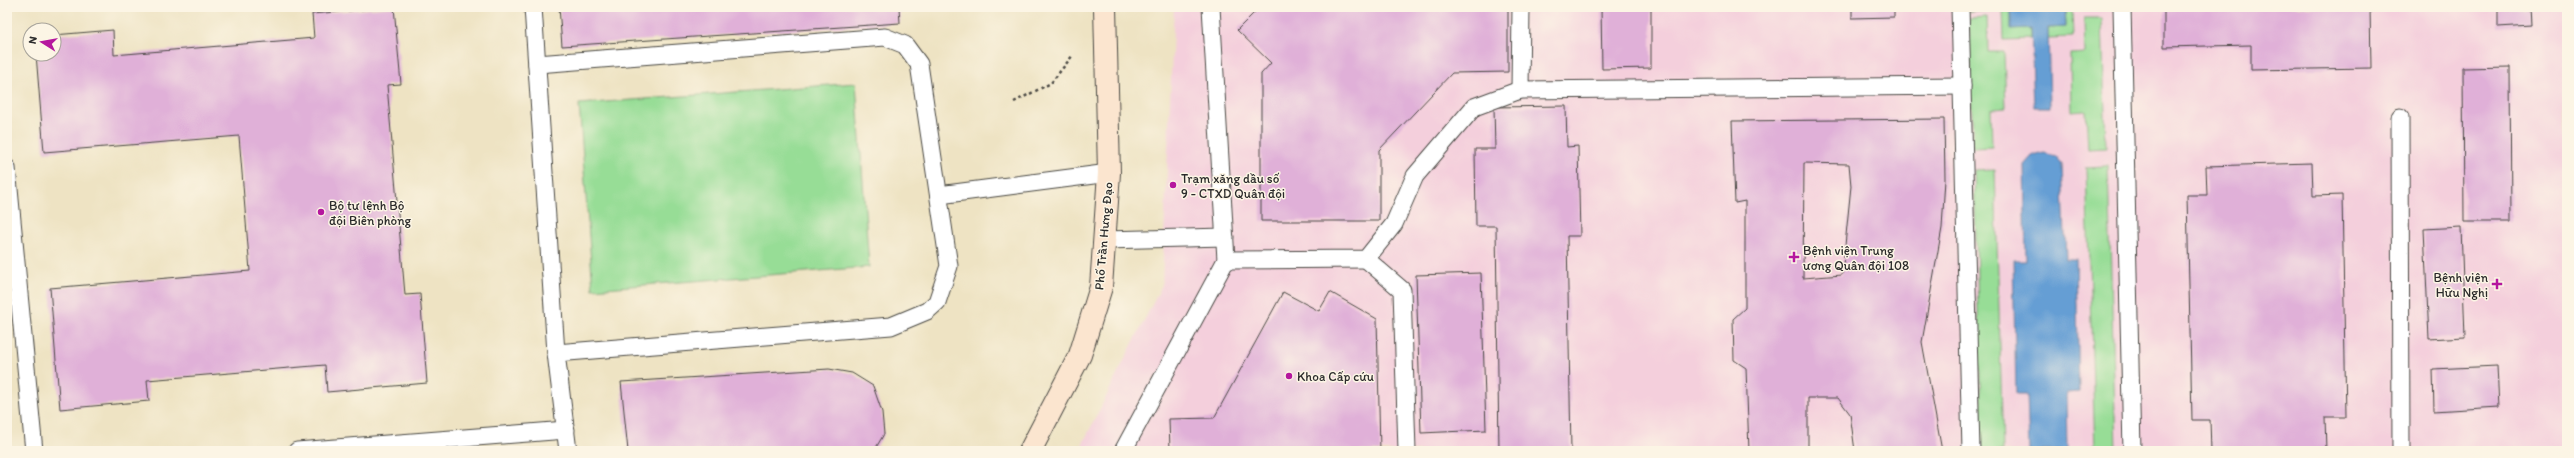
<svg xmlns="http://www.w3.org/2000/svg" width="2574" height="458" viewBox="0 0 2574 458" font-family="Itim,sans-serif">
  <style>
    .built { fill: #f4cfdc }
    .green { fill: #97dd96; stroke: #618460 }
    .water { fill: #659ed4; stroke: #486480 }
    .building { fill: #e0b0d8; fill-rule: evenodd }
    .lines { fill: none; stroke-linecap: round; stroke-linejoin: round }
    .lane-casing { stroke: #484742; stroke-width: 19 }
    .secondary-casing { stroke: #484742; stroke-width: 24 }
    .path { stroke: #484742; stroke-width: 2.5; stroke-dasharray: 3 3; stroke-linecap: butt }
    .lane { stroke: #fff; stroke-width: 17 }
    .secondary { stroke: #fbe5cf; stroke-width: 22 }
    .poi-dot { fill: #b5179e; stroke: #fcf5e5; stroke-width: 1.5 }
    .labels { text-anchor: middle; stroke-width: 3; stroke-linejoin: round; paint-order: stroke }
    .poi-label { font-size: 13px; fill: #2b2b2b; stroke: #fcf5e5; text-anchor: start }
    .street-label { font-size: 13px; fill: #2b2b2b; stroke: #fcf5e5 }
  </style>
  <rect width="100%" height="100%" fill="#fcf5e5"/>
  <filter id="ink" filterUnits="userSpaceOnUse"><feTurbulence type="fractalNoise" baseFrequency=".025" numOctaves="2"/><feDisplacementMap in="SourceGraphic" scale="8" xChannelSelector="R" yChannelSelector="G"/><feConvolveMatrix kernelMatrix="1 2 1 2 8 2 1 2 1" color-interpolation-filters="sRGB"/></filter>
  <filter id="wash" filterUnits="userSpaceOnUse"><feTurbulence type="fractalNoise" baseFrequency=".012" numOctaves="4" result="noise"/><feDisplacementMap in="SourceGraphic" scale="16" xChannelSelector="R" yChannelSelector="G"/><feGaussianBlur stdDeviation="0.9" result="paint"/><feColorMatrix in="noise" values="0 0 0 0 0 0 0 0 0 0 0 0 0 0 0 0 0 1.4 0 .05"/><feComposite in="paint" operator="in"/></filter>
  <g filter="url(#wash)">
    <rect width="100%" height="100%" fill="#eee3c3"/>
    <path class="built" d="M1174 7H2567V451H1079L1162 285Z"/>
    <g class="green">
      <path d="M1969 7H2011V29H2031V39L2004 40 2003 10 1969 12Z"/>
      <path d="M2065 7H2102V8L2072 9 2073 37 2048 38V28L2066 27Z"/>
      <path d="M1987 17 1988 52H2004L2006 108 1991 109 1992 147 1973 148 1969 18Z"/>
      <path d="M2084 18H2102L2106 148 2088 149 2086 110 2071 111 2070 54 2085 53Z"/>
      <path d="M856 83 869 267 593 289 579 104Z"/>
      <path d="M2108 166 2116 451H2095L2086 167Z"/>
      <path d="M1995 169 2003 451H1982L1974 170Z"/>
    </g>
    <g class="water">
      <path d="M2011 7H2065L2066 27 2048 28 2050 107H2034L2031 29 2011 30Z"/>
      <path d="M2044 153 2056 156 2062 165 2066 259H2076L2079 392 2066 393 2067 451H2029L2027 394H2016L2013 260H2026L2024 165 2032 156Z"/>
    </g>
    <g id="blocks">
      <g class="building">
        <path d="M394 7 401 84 387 85 405 295 420 294 427 383 327 392 325 365 147 380 149 401 60 409 50 288 250 271 239 136 44 152 36 54H54V35L113 30 114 55 314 38 312 14Z"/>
        <path d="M559 7H899L900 23 562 46Z"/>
        <path d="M1260 7H1508V72L1452 73 1379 150V221H1261V74L1271 63 1237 30Z"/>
        <path d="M1601 7H1651V68L1602 69Z"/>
        <path d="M1852 7H1894V17L1852 18Z"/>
        <path d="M2164 7H2370L2371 68 2251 70V45L2164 47Z"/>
        <path d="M2498 7H2530L2531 25 2498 27Z"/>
        <path d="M2510 67 2511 222H2464L2463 68Z"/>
        <path d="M1566 106 1567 147 1578 146 1580 236H1567L1571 451H1499L1496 226H1476L1475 149H1495L1494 107Z"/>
        <path d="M1944 119 1945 179 1942 228 1922 342 1942 451H1855L1850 414 1838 398H1808V451H1749L1746 368 1734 360 1733 319 1745 308V201L1735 203 1732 121ZM1804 163 1849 164 1851 186 1842 275 1803 278Z"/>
        <path d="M2312 163 2313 196 2342 195 2346 417H2325L2326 451H2211L2210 420H2192L2187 195H2207L2206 166Z"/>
        <path d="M2461 227 2465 337 2429 339 2424 229Z"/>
        <path d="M1481 273 1486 430 1421 433 1416 275Z"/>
        <path d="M1283 292 1319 311 1330 292 1377 319 1380 451H1170L1169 419 1214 418Z"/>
        <path d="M2497 366 2499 407 2434 411 2433 369Z"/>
        <path d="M829 369 852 373 873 386 882 412 884 434 874 451H628L621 382Z"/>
      </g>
    </g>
  </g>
  <g filter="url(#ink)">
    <use href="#blocks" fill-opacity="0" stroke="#484742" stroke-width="1"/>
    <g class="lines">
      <g class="lane-casing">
        <g id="lane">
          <path d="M533 7 556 353 568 451"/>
          <path d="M1521 7 1520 90 1962 86"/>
          <path d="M1960 7 1971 451"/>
          <path d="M2122 7 2132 451"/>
          <path d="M537 64 885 37 905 45 919 64 949 266 937 302 927 311 891 326 556 353"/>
          <path d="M2400 117 2401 451"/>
          <path d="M7 168 34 451"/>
          <path d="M939 195 1109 173"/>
          <path d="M1104 240 1225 237"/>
          <path d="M1366 259 1402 290 1407 451"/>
          <path d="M1226 260 1366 259 1394 224 1415 176 1474 107 1520 90"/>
          <path d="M297 451 566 430"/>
          <path d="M1123 451 1226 260 1211 7"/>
        </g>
      </g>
      <g class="secondary-casing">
        <path id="secondary" d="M1030 451 1080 355 1101 287 1109 173 1105 7"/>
      </g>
      <path class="path" d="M1014 102 1051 83 1073 55"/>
      <use href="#lane" class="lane"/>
      <use href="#secondary" class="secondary"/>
    </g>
  </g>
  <g class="poi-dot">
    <circle cx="1173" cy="185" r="4"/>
    <circle cx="321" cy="212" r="4"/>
    <path d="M1792 251h4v4h4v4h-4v4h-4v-4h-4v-4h4z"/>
    <path d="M2495 278h4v4h4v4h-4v4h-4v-4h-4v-4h4z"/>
    <circle cx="1289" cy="376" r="4"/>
  </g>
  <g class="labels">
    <g class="poi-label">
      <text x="1181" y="183">Trạm xăng dầu số<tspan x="1181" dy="15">9 - CTXD Quân đội</tspan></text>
      <text x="329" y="210">Bộ tư lệnh Bộ<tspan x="329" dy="15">đội Biên phòng</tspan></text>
      <text x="1803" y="255">Bệnh viện Trung<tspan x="1803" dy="15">ương Quân đội 108</tspan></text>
      <text x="2488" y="282" text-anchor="end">Bệnh viện<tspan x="2488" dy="15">Hữu Nghị</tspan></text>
      <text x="1297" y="381">Khoa Cấp cứu</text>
    </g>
    <g class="street-label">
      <text transform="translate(1103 236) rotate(-85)" y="5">Phố Trần Hưng Đạo</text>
    </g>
  </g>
  <rect width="2574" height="458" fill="none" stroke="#fcf5e5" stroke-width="24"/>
  <g transform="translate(42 42) rotate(281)"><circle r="19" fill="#fcf5e5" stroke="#a8a49b"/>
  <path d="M0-3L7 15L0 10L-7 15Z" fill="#b5179e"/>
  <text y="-6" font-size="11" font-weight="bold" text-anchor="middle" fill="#2b2b2b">N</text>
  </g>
</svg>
